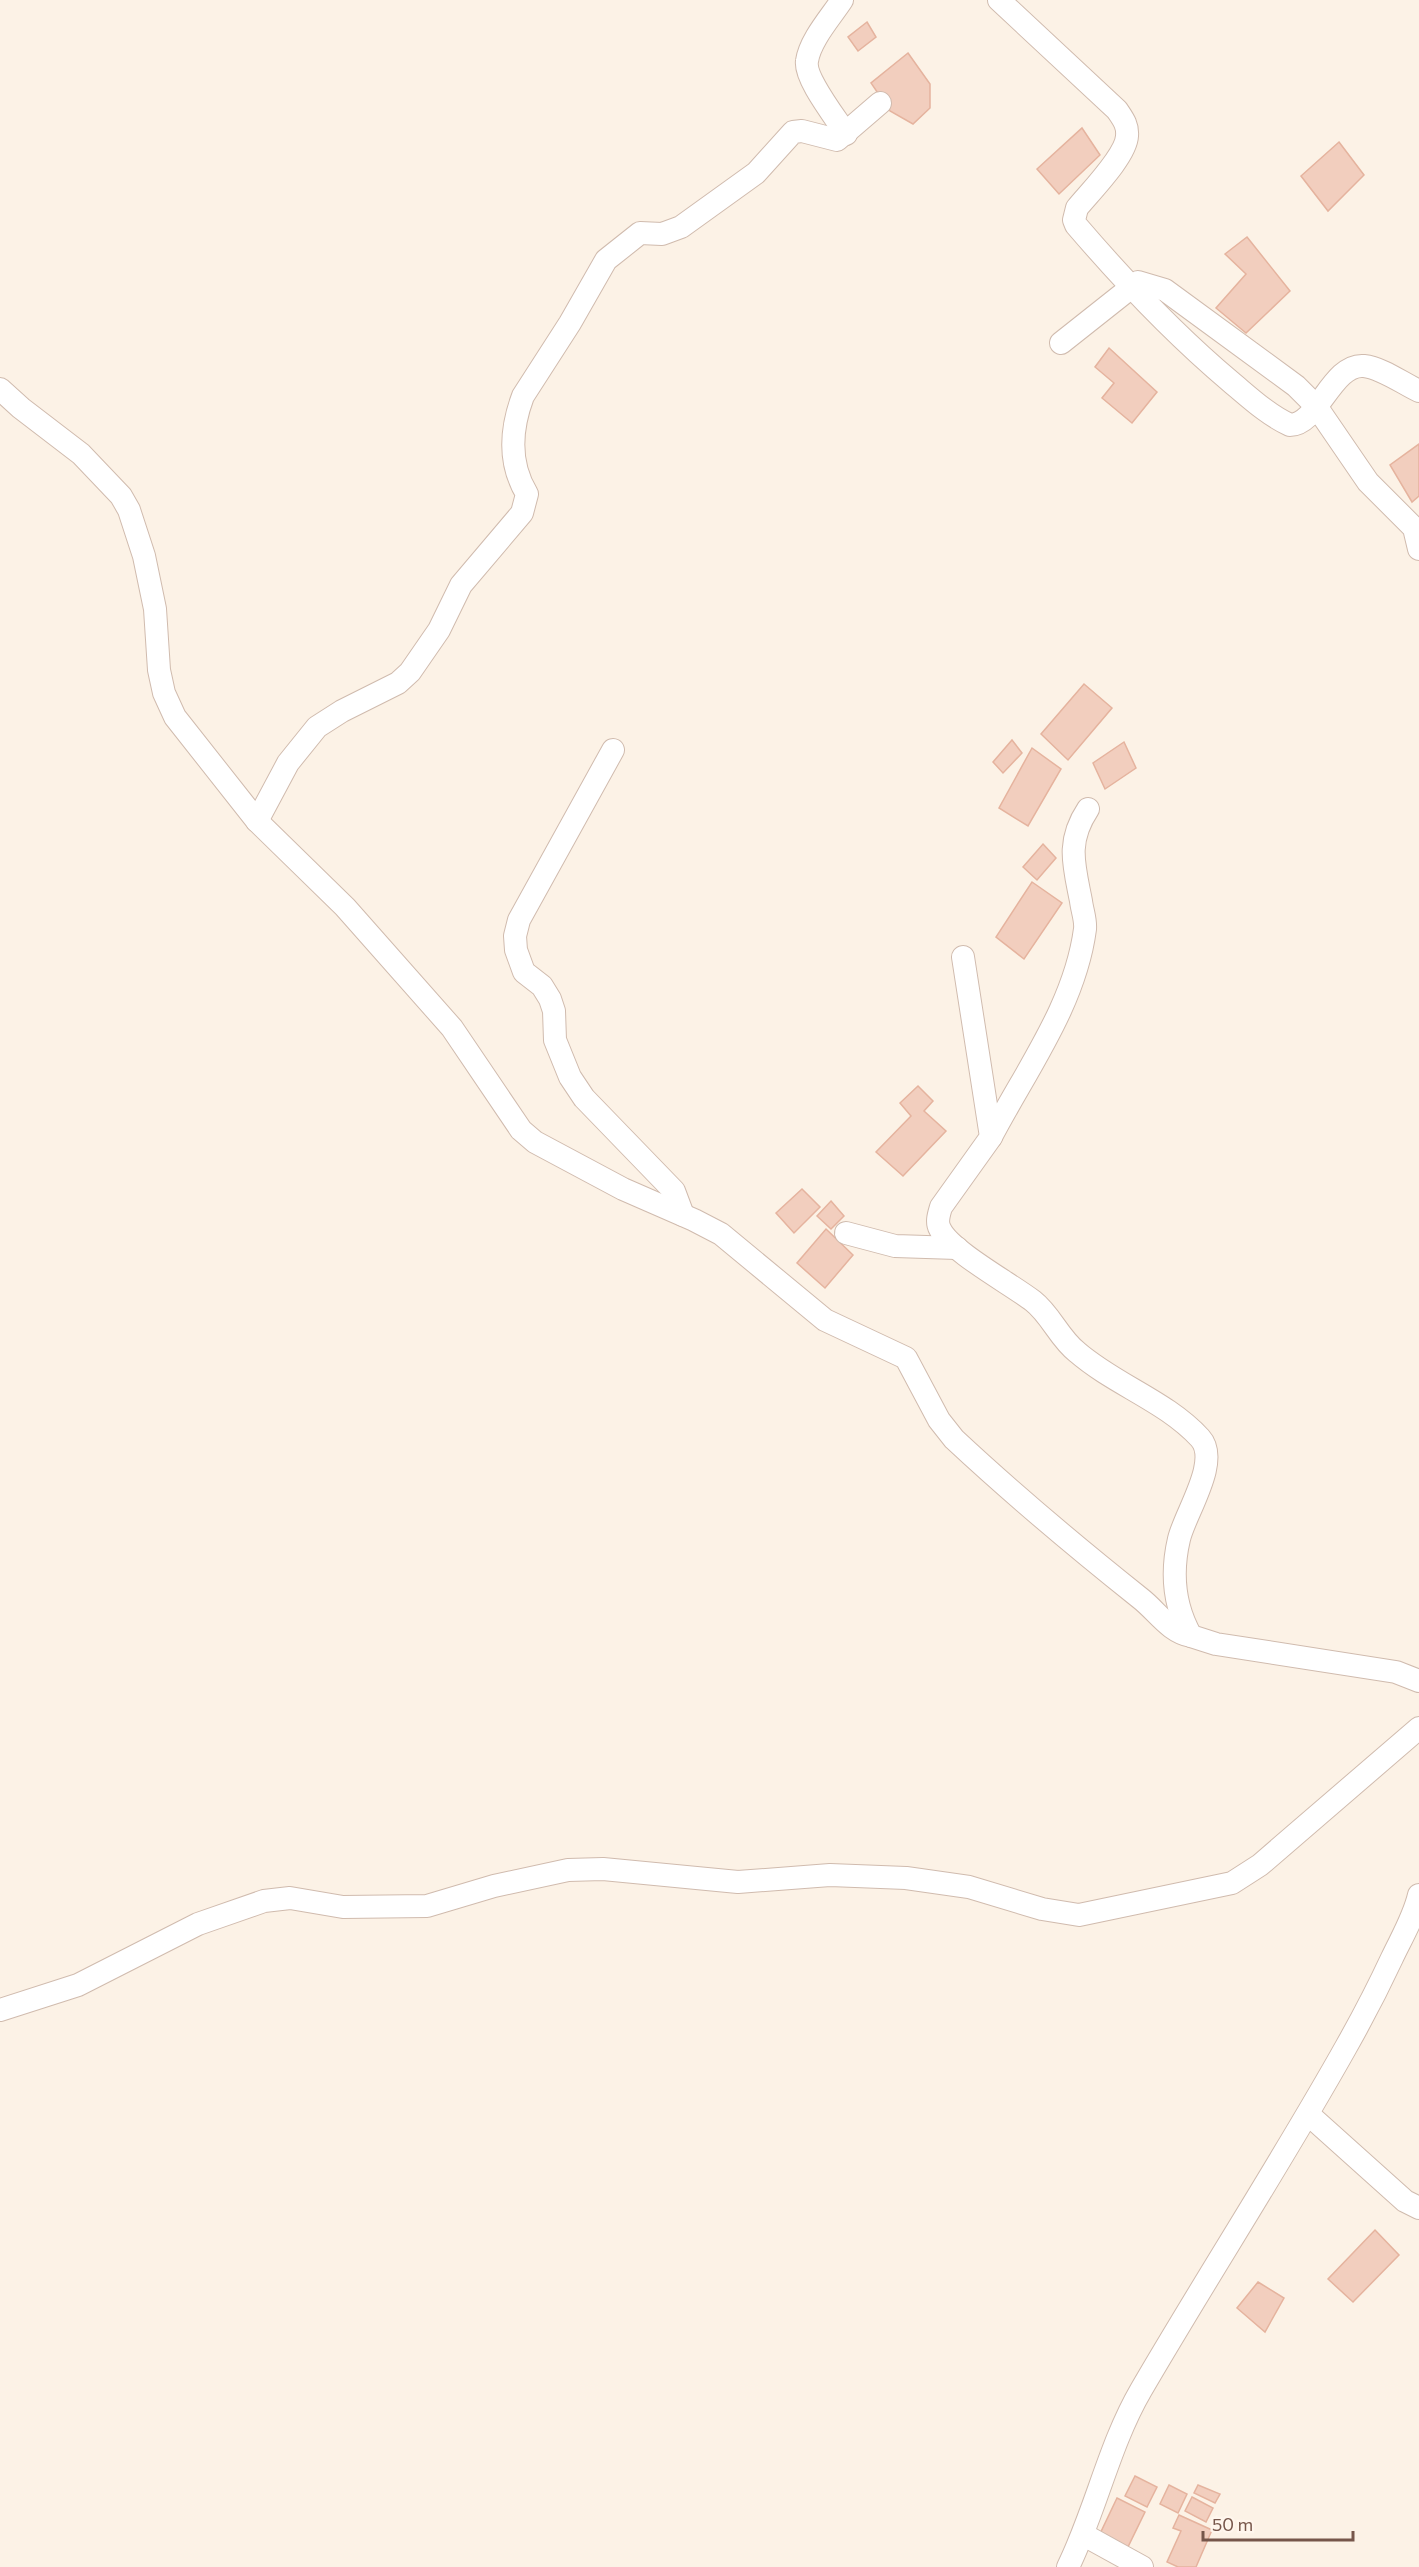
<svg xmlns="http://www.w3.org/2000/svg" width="1419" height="2567" viewBox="0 0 1419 2567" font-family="Commissioner,sans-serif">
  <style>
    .building { fill: #f2cebe; stroke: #e5b39e; stroke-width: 1.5 }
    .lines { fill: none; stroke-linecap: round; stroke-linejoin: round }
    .minor-casing { stroke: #d0bbae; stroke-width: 24 }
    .minor { stroke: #fff; stroke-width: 22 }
  </style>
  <rect width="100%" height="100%" fill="#fcf2e6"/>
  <g class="building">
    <path d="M867 22 876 37 858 51 848 37Z"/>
    <path d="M908 53 930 84V108L913 124 890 111 871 83Z"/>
    <path d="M1082 128 1100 155 1059 194 1037 169Z"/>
    <path d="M1339 142 1364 175 1328 211 1301 176Z"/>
    <path d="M1247 237 1290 291 1246 333 1216 308 1246 274 1225 254Z"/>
    <path d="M1109 348 1157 392 1132 423 1102 398 1114 383 1095 367Z"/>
    <path d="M1419 444V496L1412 502 1390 465Z"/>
    <path d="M1084 684 1112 708 1068 760 1041 734Z"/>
    <path d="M1012 740 1022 753 1003 773 993 762Z"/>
    <path d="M1124 742 1136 768 1105 789 1093 763Z"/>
    <path d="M1032 748 1061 769 1028 826 999 808Z"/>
    <path d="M1043 844 1056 858 1037 880 1023 867Z"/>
    <path d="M1032 882 1062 903 1024 959 996 937Z"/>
    <path d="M918 1086 933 1101 924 1111 946 1131 903 1176 876 1152 911 1116 900 1103Z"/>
    <path d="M802 1189 820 1207 794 1233 776 1213Z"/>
    <path d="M831 1201 844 1216 831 1229 817 1216Z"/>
    <path d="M826 1229 853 1255 825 1288 797 1263Z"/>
    <path d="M1375 2230 1399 2255 1353 2302 1328 2279Z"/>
    <path d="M1258 2282 1284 2298 1265 2332 1237 2308Z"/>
    <path d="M1135 2476 1157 2487 1147 2507 1125 2496Z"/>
    <path d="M1169 2485 1187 2494 1178 2513 1160 2504Z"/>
    <path d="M1198 2485 1220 2494 1215 2503 1194 2493Z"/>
    <path d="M1192 2497 1213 2508 1206 2522 1185 2511Z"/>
    <path d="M1117 2498 1145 2512 1126 2551 1098 2538Z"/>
    <path d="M1179 2515 1212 2530 1196 2567H1178L1167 2562 1181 2531 1173 2528Z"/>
  </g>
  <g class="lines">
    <g class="minor-casing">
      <g id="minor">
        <path d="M842 0C831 17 810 40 807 61 804 78 836 118 846 134"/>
        <path d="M999 0 1117 110C1123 119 1128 125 1127 136 1126 156 1090 192 1077 208L1074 220 1076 225C1124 281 1174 334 1231 382 1249 397 1268 415 1290 425 1318 425 1332 363 1364 366 1382 368 1402 383 1419 391"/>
        <path d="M1061 343 1138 282 1165 290 1296 386 1316 406 1368 482 1414 528 1419 549"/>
        <path d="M0 389 21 408 81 454 121 496 129 510 144 556 155 609 159 670 164 693 175 717 257 821 345 907 452 1028 521 1130 535 1142 623 1189 694 1220 721 1234 825 1320 906 1358 939 1420 954 1439C1014 1495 1076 1547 1140 1598 1157 1611 1169 1632 1191 1636"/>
        <path d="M613 750 519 920 515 936 516 950 524 972 542 986 550 999 554 1011 555 1040 570 1077 584 1098 674 1191 683 1215"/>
        <path d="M257 821 288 763 317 727 342 711 398 683 410 672 439 630 461 585 522 513 527 494C508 463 511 428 523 396L570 323 606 260 640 233 662 234 681 227 756 173 793 132 802 131 837 140 880 103"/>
        <path d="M963 957 991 1137 941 1207C939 1214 936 1222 940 1229 950 1251 1011 1284 1033 1301 1051 1315 1059 1338 1077 1352 1115 1385 1166 1401 1200 1438 1221 1461 1185 1513 1179 1539 1171 1573 1174 1606 1191 1636L1216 1644 1396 1672 1419 1681"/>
        <path d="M991 1137C1026 1070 1075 1005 1085 929 1086 920 1082 910 1081 901 1074 865 1066 842 1088 809"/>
        <path d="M846 1233 895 1246 957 1248"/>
        <path d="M0 2010 78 1985 198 1924 264 1901 290 1898 343 1907 427 1906 494 1886 568 1870 603 1869 738 1882 830 1875 906 1878 969 1887 1042 1909 1079 1915 1232 1883 1260 1865 1419 1728"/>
        <path d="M1308 2114 1405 2201 1419 2208"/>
        <path d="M1084 2535 1142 2567"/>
        <path d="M1068 2567C1096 2510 1109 2445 1141 2390 1208 2275 1281 2163 1346 2047 1363 2017 1378 1988 1392 1958 1402 1937 1414 1917 1419 1895"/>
      </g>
    </g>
    <use href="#minor" class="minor"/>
  </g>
  <path d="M1203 2531v9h150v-9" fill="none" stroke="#76564a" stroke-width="3"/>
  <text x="1212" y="2531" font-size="18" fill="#76564a" stroke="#fff6ed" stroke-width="4.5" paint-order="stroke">50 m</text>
</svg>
